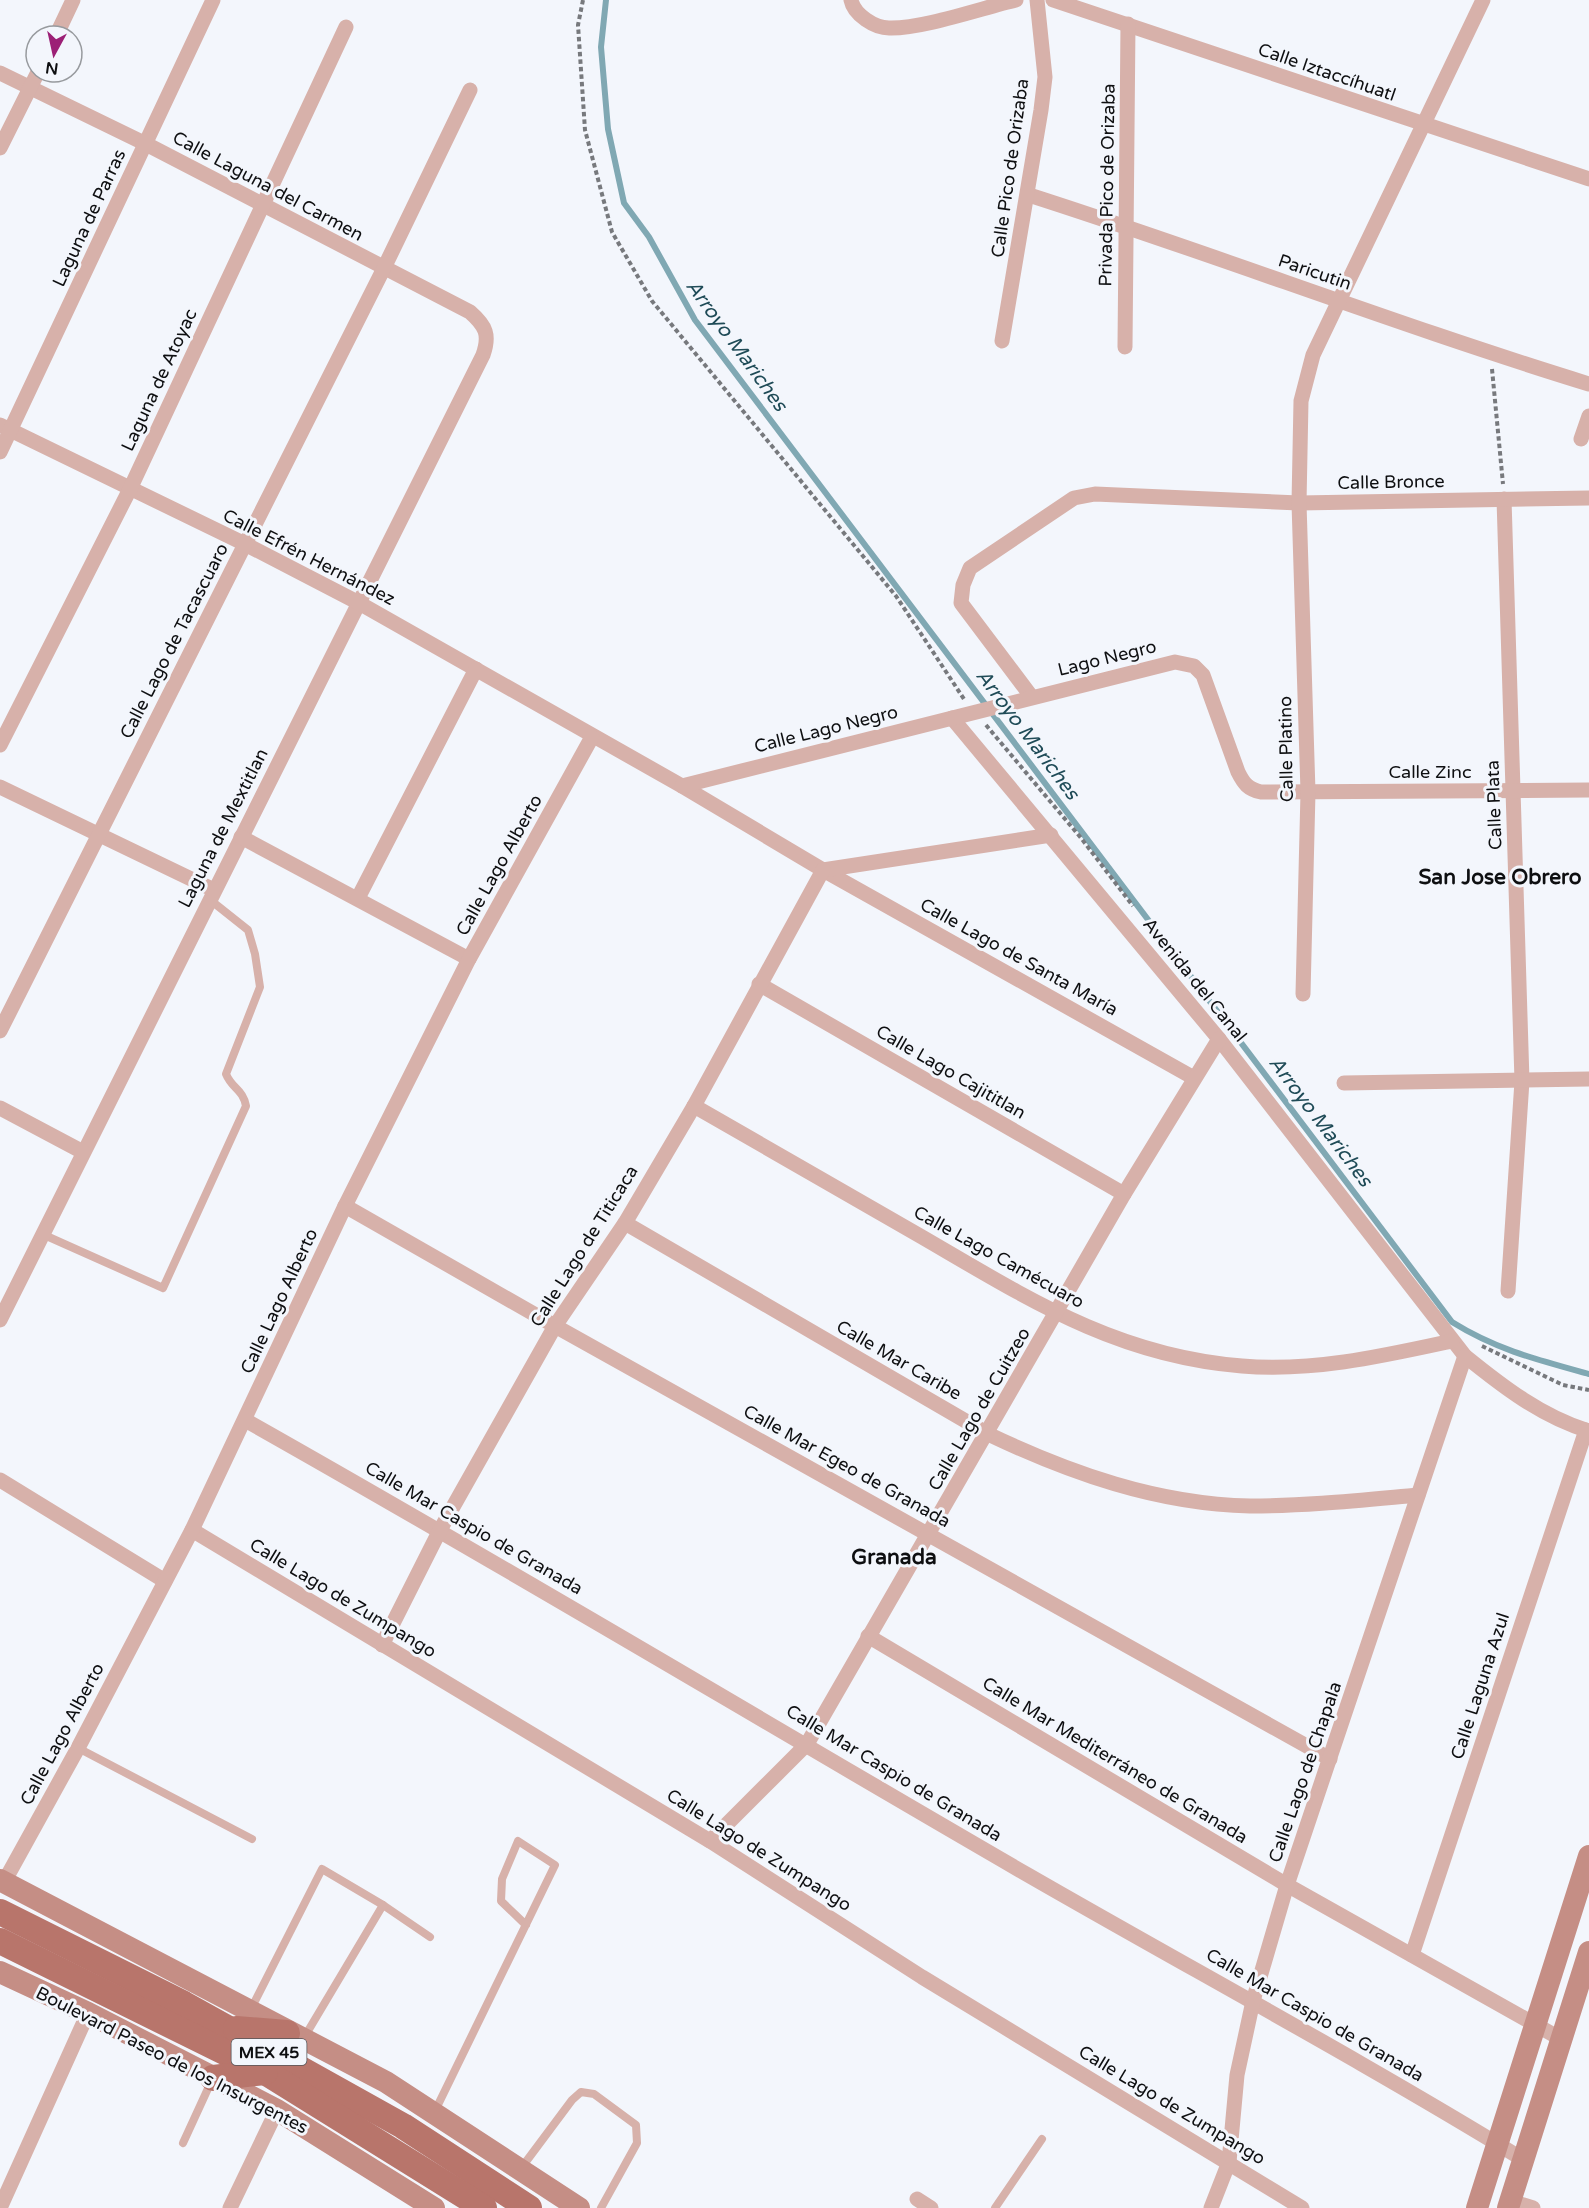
<svg xmlns="http://www.w3.org/2000/svg" width="1589" height="2208" viewBox="0 0 1589 2208" font-family="'Varela Round',sans-serif">
  <style>
    .lines { fill: none; stroke-linecap: round; stroke-linejoin: round }
    .stream { stroke: #80a8b3; stroke-width: 6 }
    .path { stroke: #77797d; stroke-width: 4; stroke-dasharray: 4.5 3; stroke-linecap: butt }
    .lane { stroke: #d7b1aa; stroke-width: 8 }
    .street { stroke: #d7b1aa; stroke-width: 15 }
    .secondary { stroke: #c58e85; stroke-width: 22 }
    .primary { stroke: #b8756b; stroke-width: 26 }
    .labels { text-anchor: middle; stroke-width: 6; stroke-linejoin: round; paint-order: stroke }
    .shield { fill: #f3f6fc; stroke: #535458; stroke-width: 1.5 }
    .shield-label { font-size: 16px; font-weight: bold; fill: #0e0f11 }
    .street-label { font-size: 18px; fill: #0e0f11; stroke: #f3f6fc }
    .water-label { font-size: 20px; font-style: italic; fill: #1f4b57; stroke: #f3f6fc }
    .quarter-label { font-size: 21px; font-weight: bold; fill: #0e0f11; stroke: #f3f6fc }
  </style>
  <rect width="100%" height="100%" fill="#f3f6fc"/>
  <g class="lines">
    <path class="stream" d="M606 0 601 47 608 129 624 203 649 237 695 320 1452 1322C1497 1350 1538 1360 1589 1374"/>
    <g class="path">
      <path d="M583 0 578 25 585 130 612 232 652 301 896 596 964 699"/>
      <path d="M1492 369 1503 484"/>
      <path d="M986 725 1081 838 1133 906"/>
      <path d="M1482 1346 1563 1385 1589 1390"/>
    </g>
    <g class="lane">
      <path d="M42 1234 163 1288 246 1106C243 1089 232 1089 226 1074L260 987 255 954 248 930 209 899"/>
      <path d="M78 1748 252 1839"/>
      <path d="M251 2009 322 1869 383 1905 430 1937"/>
      <path d="M305 2036 383 1905"/>
      <path d="M434 2113 555 1865 518 1841 502 1879 501 1901 526 1925"/>
      <path d="M183 2143 211 2082"/>
      <path d="M522 2167 572 2100 581 2092 594 2094 636 2125 637 2143 601 2208"/>
      <path d="M995 2208 1042 2139"/>
    </g>
    <g class="street">
      <path d="M851 0C854 15 875 28 889 28 922 29 982 8 1016 0"/>
      <path d="M1053 0 1589 179"/>
      <path d="M56 36 73 0"/>
      <path d="M0 73 146 144 470 312C486 326 490 335 483 355L0 1320"/>
      <path d="M0 148 38 72"/>
      <path d="M1029 195C1217 255 1400 326 1589 384"/>
      <path d="M1002 341 1041 110 1045 77 1037 0"/>
      <path d="M1125 347 1128 24"/>
      <path d="M0 425 245 544 359 603 682 786 823 870 1194 1078"/>
      <path d="M1581 439 1589 416"/>
      <path d="M0 452 213 0"/>
      <path d="M1504 499 1522 1081 1508 1291"/>
      <path d="M1031 696 961 603 963 585 970 568 1074 498 1095 494 1299 503 1589 498"/>
      <path d="M952 718 1219 1039 1465 1356C1502 1386 1542 1417 1589 1431"/>
      <path d="M0 745 130 489 346 27"/>
      <path d="M682 786 1175 662 1194 666 1203 675 1238 772C1244 784 1248 789 1261 792L1589 790"/>
      <path d="M0 787 214 890"/>
      <path d="M241 837 469 959"/>
      <path d="M823 870 1051 835"/>
      <path d="M358 898 476 669"/>
      <path d="M759 984 1124 1194"/>
      <path d="M1303 994 1308 792 1299 503 1301 401 1313 355 1483 0"/>
      <path d="M0 1031 384 268 470 90"/>
      <path d="M1344 1083 1589 1079"/>
      <path d="M694 1106C770 1150 846 1193 922 1237 1027 1298 1116 1356 1242 1366 1313 1372 1383 1356 1452 1341"/>
      <path d="M0 1108 83 1152"/>
      <path d="M345 1206 555 1326 1330 1759"/>
      <path d="M625 1223 988 1434C1070 1473 1157 1504 1250 1506 1306 1506 1362 1500 1418 1495"/>
      <path d="M245 1420C508 1568 767 1724 1028 1875 1193 1970 1361 2060 1524 2160"/>
      <path d="M0 1480 165 1581"/>
      <path d="M192 1530 710 1841 922 1977 1302 2208"/>
      <path d="M868 1636 1287 1885 1561 2039"/>
      <path d="M382 1645 440 1530 555 1326 625 1223 694 1106 823 870"/>
      <path d="M710 1841 807 1744 1124 1194 1219 1039"/>
      <path d="M4 1882 78 1748 192 1530 345 1206 469 959 592 737"/>
      <path d="M1412 1955 1586 1430"/>
      <path d="M917 2199 931 2208"/>
      <path d="M1511 2201 1533 2208"/>
      <path d="M0 2208 88 2013"/>
      <path d="M230 2208 277 2110"/>
      <path d="M1211 2208 1229 2162 1237 2075 1253 2001 1287 1885 1465 1356"/>
    </g>
    <g class="secondary">
      <path d="M0 1880 386 2082 579 2208"/>
      <path d="M0 1972 88 2013 277 2110 434 2208"/>
      <path d="M1477 2208 1589 1856"/>
      <path d="M1508 2208 1589 1952"/>
    </g>
    <g class="primary">
      <path d="M0 1912 184 2004 403 2126 529 2208"/>
      <path d="M0 1941 265 2072 484 2208"/>
      <path d="M236 2029 287 2033"/>
      <path d="M213 2078 265 2072"/>
    </g>
  </g>
  <g class="labels">
    <rect class="shield" x="231.5" y="2039" width="75" height="26" rx="4.5"/>
    <g class="shield-label">
      <text x="269" y="2058">MEX 45</text>
    </g>
    <g class="street-label">
      <text transform="translate(1327 72) rotate(19)" y="6">Calle Iztaccíhuatl</text>
      <text transform="translate(1010 168) rotate(-82)" y="6">Calle Pico de Orizaba</text>
      <text transform="translate(1107 185) rotate(-89)" y="6">Privada Pico de Orizaba</text>
      <text transform="translate(268 186) rotate(28)" y="6">Calle Laguna del Carmen</text>
      <text transform="translate(89 218) rotate(-65)" y="6">Laguna de Parras</text>
      <text transform="translate(1315 272) rotate(19)" y="6">Paricutin</text>
      <text transform="translate(159 380) rotate(-65)" y="6">Laguna de Atoyac</text>
      <text transform="translate(1391 482) rotate(-1)" y="6">Calle Bronce</text>
      <text transform="translate(309 557) rotate(27)" y="6">Calle Efrén Hernández</text>
      <text transform="translate(174 641) rotate(-63)" y="6">Calle Lago de Tacascuaro</text>
      <text transform="translate(1107 658) rotate(-14)" y="6">Lago Negro</text>
      <text transform="translate(826 729) rotate(-14)" y="6">Calle Lago Negro</text>
      <text transform="translate(1286 749) rotate(-91)" y="6">Calle Platino</text>
      <text x="1430" y="778">Calle Zinc</text>
      <text transform="translate(1494 805) rotate(-92)" y="6">Calle Plata</text>
      <text transform="translate(223 828) rotate(-63)" y="6">Laguna de Mextitlan</text>
      <text transform="translate(499 865) rotate(-61)" y="6">Calle Lago Alberto</text>
      <text transform="translate(1019 957) rotate(29)" y="6">Calle Lago de Santa María</text>
      <text transform="translate(1195 980) rotate(51)" y="6">Avenida del Canal</text>
      <text transform="translate(951 1072) rotate(30)" y="6">Calle Lago Cajititlan</text>
      <text transform="translate(584 1246) rotate(-58)" y="6">Calle Lago de Titicaca</text>
      <text transform="translate(999 1257) rotate(29)" y="6">Calle Lago Camécuaro</text>
      <text transform="translate(279 1301) rotate(-65)" y="6">Calle Lago Alberto</text>
      <text transform="translate(899 1360) rotate(30)" y="6">Calle Mar Caribe</text>
      <text transform="translate(979 1409) rotate(-60)" y="6">Calle Lago de Cuitzeo</text>
      <text transform="translate(847 1466) rotate(29)" y="6">Calle Mar Egeo de Granada</text>
      <text transform="translate(474 1528) rotate(30)" y="6">Calle Mar Caspio de Granada</text>
      <text transform="translate(343 1598) rotate(31)" y="6">Calle Lago de Zumpango</text>
      <text transform="translate(1480 1686) rotate(-72)" y="6">Calle Laguna Azul</text>
      <text transform="translate(62 1734) rotate(-62)" y="6">Calle Lago Alberto</text>
      <text transform="translate(1115 1760) rotate(31)" y="6">Calle Mar Mediterráneo de Granada</text>
      <text transform="translate(1305 1772) rotate(-71)" y="6">Calle Lago de Chapala</text>
      <text transform="translate(894 1773) rotate(31)" y="6">Calle Mar Caspio de Granada</text>
      <text transform="translate(759 1850) rotate(32)" y="6">Calle Lago de Zumpango</text>
      <text transform="translate(1315 2015) rotate(30)" y="6">Calle Mar Caspio de Granada</text>
      <text transform="translate(172 2060) rotate(27)" y="6">Boulevard Paseo de los Insurgentes</text>
      <text transform="translate(1172 2105) rotate(31)" y="6">Calle Lago de Zumpango</text>
    </g>
    <g class="water-label">
      <text transform="translate(737 345) rotate(54)" y="7">Arroyo Mariches</text>
      <text transform="translate(1028 734) rotate(53)" y="7">Arroyo Mariches</text>
      <text transform="translate(1321 1121) rotate(53)" y="7">Arroyo Mariches</text>
    </g>
    <g class="quarter-label">
      <text x="1500" y="884">San Jose Obrero</text>
      <text x="894" y="1564">Granada</text>
    </g>
  </g>
  <g transform="translate(54 54) rotate(188)"><circle r="28" fill="#f3f6fc" stroke="#979a9e" stroke-width="1.5"/>
  <path d="M0-4.5L10 22L0 15L-10 22Z" fill="#9c2076"/>
  <text y="-9" font-size="16" font-weight="bold" text-anchor="middle" fill="#0e0f11">N</text>
  </g>
</svg>
